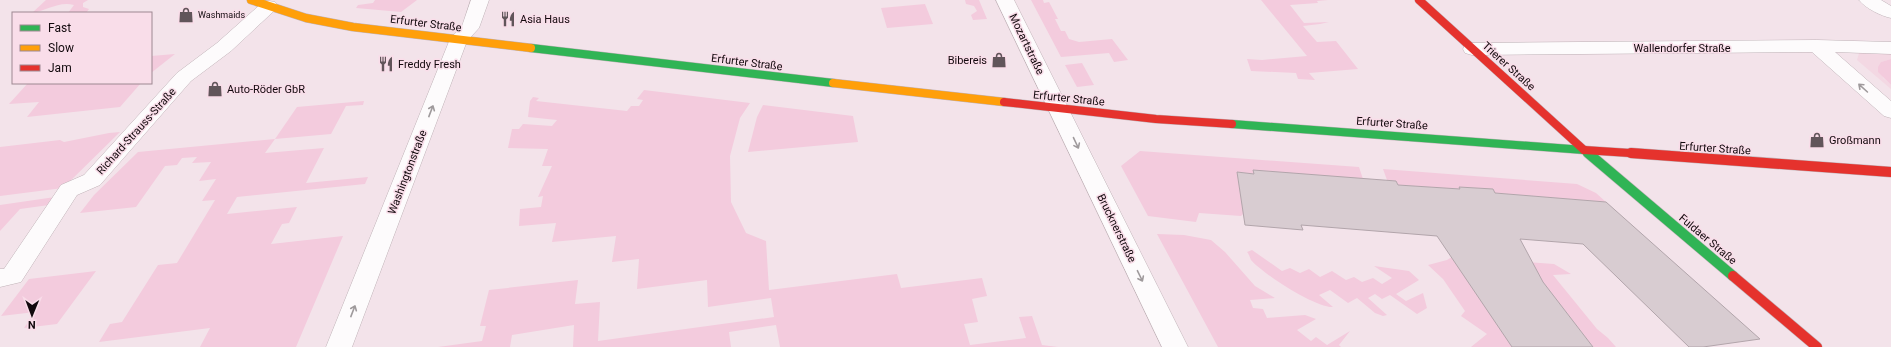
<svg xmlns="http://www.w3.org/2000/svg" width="1891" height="347" viewBox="0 0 1891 347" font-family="Roboto,sans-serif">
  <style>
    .built { fill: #f3d8e3 }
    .green { fill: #f3cbdd }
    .building { fill: #d8ccd1; stroke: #b2a5ab }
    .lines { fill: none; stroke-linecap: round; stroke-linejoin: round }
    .street-casing { stroke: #bfb2b7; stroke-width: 1 }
    .fast-far1-casing { stroke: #bfb2b7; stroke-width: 9 }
    .fast-casing { stroke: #bfb2b7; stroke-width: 11 }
    .slow-casing { stroke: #bfb2b7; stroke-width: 9 }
    .jam-far1-casing { stroke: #bfb2b7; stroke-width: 9 }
    .jam-casing { stroke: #bfb2b7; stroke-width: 11 }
    .street { fill: #fdfbfc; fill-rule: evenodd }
    .fast-far1 { stroke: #30b455; stroke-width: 8 }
    .fast { stroke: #30b455; stroke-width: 10 }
    .slow { stroke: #ff9f0a; stroke-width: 8 }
    .jam-far1 { stroke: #e5322d; stroke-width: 8 }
    .jam { stroke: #e5322d; stroke-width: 10 }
    .oneway { stroke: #9f9a9c }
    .labels { text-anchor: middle; stroke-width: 3; stroke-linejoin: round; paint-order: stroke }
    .far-poi-label { font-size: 9px; fill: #12090d; stroke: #f9dde9; text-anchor: start }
    .poi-label { font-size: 11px; fill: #12090d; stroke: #f9dde9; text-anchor: start }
    .street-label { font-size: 11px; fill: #12090d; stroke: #f9dde9 }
  </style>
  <rect width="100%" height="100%" fill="#f3e3ea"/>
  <path class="built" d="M1860 50H1891V59L1881 62 1883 78 1891 85V89L1857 60Z"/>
  <g class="green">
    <path d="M46 0H88L83 3V7L89 9 86 13H68L74 5C58 1 47 11 32 13Z"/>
    <path d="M375 0H417L401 12 356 8 358 5 373 3Z"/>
    <path d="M965 0H979L987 19 973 20 971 15 977 11 974 6 966 4Z"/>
    <path d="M1031 0H1043L1044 3 1049 2 1058 19H1055L1061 31H1065L1069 39 1079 42 1112 39 1128 60 1114 62 1109 53 1061 57Z"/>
    <path d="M1261 0H1328L1317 1 1318 3 1290 5 1304 23 1329 22 1320 24 1303 26 1317 42 1336 41 1358 69 1309 73 1315 80 1298 79 1296 73 1251 71 1247 59 1262 60 1307 56Z"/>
    <path d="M925 4 933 24 887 28 881 8Z"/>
    <path d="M175 54 151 73V56Z"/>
    <path d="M1891 59V85L1878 72V67L1881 62Z"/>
    <path d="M1082 63 1094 85 1077 87 1065 65Z"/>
    <path d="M28 83H141L120 107 27 117 39 102 9 104Z"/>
    <path d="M644 90 750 103 740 118 730 156 731 202 746 233 766 241 769 290 897 274 901 288 982 278 987 296 972 299 978 322 964 324 970 345 1026 338 1019 317 1032 316 1042 345 1058 347H780L776 325 729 332 731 347H573L574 325 512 335 510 347H438L482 341 486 326H480L489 290 578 280 575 304 600 302 598 341 774 317 771 298 708 307 707 280 637 289 639 259 612 262 616 236 552 242 556 223 519 226 520 209 541 207 543 196 538 197 552 166H542L548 149 508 148 512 129H519L523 124 552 126 557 120 528 117 530 101 533 97 539 98 536 101 627 111 631 106H639L643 100 637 99Z"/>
    <path d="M364 101 363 105 346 106 331 134 275 139 265 153 324 148 306 183 368 177 365 184 237 197 227 214 297 207 289 223 282 224 271 244 343 236 296 347H200L210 328 99 342 110 324 122 322 158 265 177 263 215 200 202 201 216 179 199 181 211 162 192 163 197 157 182 158 177 165 165 166 136 207 80 213 94 195 138 152 275 139 297 107Z"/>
    <path d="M763 105 853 116 858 142 748 152 757 117Z"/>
    <path d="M120 132 63 188 0 196V147L60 140 64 142 109 133Z"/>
    <path d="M1140 151 1359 167 1363 179 1253 170 1254 174 1237 172 1244 213 1241 216 1199 213 1196 222 1148 216 1121 166Z"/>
    <path d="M1383 169 1577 184 1596 193 1606 202 1495 193 1493 189 1459 187 1460 189 1398 185 1396 181 1387 180Z"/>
    <path d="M55 197 49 205 20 209 0 231V205Z"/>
    <path d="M1157 234 1184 235 1211 240 1225 252 1255 286 1275 298 1250 300 1253 308 1263 309 1267 318 1305 315 1316 319 1297 330 1311 341 1316 337 1327 345 1350 331 1339 345 1341 347H1218Z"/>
    <path d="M1252 250 1282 271 1290 268 1300 273 1309 269 1320 277 1332 271 1346 280 1354 277 1362 282 1373 278 1382 284 1392 278 1374 266 1409 271 1419 280 1396 294 1406 301 1423 293 1427 308 1417 314 1390 295 1382 299 1375 294 1368 298 1387 315 1383 316 1375 313 1357 298 1348 303 1330 290 1319 295 1333 307C1316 308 1263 274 1251 260 1250 258 1249 254 1247 252Z"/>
    <path d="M1458 253 1512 347H1471L1487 334 1461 316 1465 311 1443 279 1428 265 1447 260Z"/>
    <path d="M1527 262 1554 264 1571 274 1553 275 1597 329 1608 338 1616 347H1593Z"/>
    <path d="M96 271 57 324 24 328 35 312 1 316 29 279Z"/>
  </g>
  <path class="building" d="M1253 170 1396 181 1398 185 1460 189 1459 187 1493 189 1495 193 1606 202 1760 339 1703 347H1689L1583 244 1520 239 1543 282 1593 347H1512L1437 236 1301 225 1303 230 1245 225 1237 172 1254 174Z"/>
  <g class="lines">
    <g class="street-casing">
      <g id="street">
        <path d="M471 0H489L479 28 467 41 352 347H326L450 39 462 26Z"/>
        <path d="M996 0H1014L1188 347H1162Z"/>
        <path d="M1859 0H1881L1891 6V18C1881 16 1865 8 1859 0Z"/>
        <path d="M269 1 275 2 278 6 275 10 231 51 191 81 100 185 77 195 21 282 0 287V269H4L61 185 84 175 177 73 217 43 263 2Z"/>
        <path d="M1817 40 1891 42V54L1835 52 1891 101V118L1884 116 1812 52 1472 55 1465 53 1463 49 1465 45 1472 43Z"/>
      </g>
    </g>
    <g class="fast-far1-casing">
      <g id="fast-far1">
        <path d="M531 48 833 83"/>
        <path d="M1232 124 1584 150"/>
        <path d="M1584 150 1589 154"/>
      </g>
    </g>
    <g class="fast-casing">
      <path id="fast" d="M1588 153 1733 276"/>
    </g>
    <g class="slow-casing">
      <g id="slow">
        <path d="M251 0 306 18 353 27 531 48"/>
        <path d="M833 83 1004 102"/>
      </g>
    </g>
    <g class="jam-far1-casing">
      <g id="jam-far1">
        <path d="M1419 0 1584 150"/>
        <path d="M1004 102 1156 119 1232 124"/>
        <path d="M1584 150 1645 154"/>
      </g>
    </g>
    <g class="jam-casing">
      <g id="jam">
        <path d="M1631 153 1891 172"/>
        <path d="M1733 276 1817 347"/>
      </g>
    </g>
    <use href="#street" class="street"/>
    <use href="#fast-far1" class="fast-far1"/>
    <use href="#fast" class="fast"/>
    <use href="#slow" class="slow"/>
    <use href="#jam-far1" class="jam-far1"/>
    <use href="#jam" class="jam"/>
  </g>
  <defs><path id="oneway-shaft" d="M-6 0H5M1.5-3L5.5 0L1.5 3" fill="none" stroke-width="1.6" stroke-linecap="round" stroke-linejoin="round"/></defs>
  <g class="oneway">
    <use href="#oneway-shaft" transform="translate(1863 88) rotate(-138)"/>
    <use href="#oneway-shaft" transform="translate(431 111) rotate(-69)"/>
    <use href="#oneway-shaft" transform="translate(1076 143) rotate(65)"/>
    <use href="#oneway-shaft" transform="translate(1140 276) rotate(64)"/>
    <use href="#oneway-shaft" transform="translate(353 311) rotate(-69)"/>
  </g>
  <defs>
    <g id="shop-bare" transform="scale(1.2)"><path d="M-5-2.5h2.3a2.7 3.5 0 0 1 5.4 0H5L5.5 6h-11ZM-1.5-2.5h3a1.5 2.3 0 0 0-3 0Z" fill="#61555a" stroke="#f9dde9" stroke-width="2.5" paint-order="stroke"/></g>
    <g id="restaurant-bare" transform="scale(1.2)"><path d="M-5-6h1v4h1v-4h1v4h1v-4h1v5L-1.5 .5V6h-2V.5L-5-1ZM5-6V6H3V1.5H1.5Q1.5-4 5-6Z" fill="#61555a" stroke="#f9dde9" stroke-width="2.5" paint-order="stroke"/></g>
  </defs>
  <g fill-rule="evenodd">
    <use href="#shop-bare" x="186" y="15"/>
    <use href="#restaurant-bare" x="508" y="19"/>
    <use href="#shop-bare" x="999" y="60"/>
    <use href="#restaurant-bare" x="386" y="64"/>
    <use href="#shop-bare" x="215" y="89"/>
    <use href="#shop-bare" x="1817" y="140"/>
  </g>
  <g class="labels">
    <g class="far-poi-label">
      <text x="198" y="18">Washmaids</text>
    </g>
    <g class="poi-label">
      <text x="520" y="23">Asia Haus</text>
      <text x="987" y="64" text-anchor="end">Bibereis</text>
      <text x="398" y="68">Freddy Fresh</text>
      <text x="227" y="93">Auto-Röder GbR</text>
      <text x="1829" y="144">Großmann</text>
    </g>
    <g class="street-label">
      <text transform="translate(426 23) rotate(7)" y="4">Erfurter Straße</text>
      <text transform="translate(1027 44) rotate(64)" y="4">Mozartstraße</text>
      <text x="1682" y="52">Wallendorfer Straße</text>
      <text transform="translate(747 62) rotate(7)" y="4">Erfurter Straße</text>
      <text transform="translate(1509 66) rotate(42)" y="4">Trierer Straße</text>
      <text transform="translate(1069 98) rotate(6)" y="4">Erfurter Straße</text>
      <text transform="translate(1392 123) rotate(4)" y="4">Erfurter Straße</text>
      <text transform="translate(136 131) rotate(-48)" y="4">Richard-Strauss-Straße</text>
      <text transform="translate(1715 148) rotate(4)" y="4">Erfurter Straße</text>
      <text transform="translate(407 172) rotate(-69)" y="4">Washingtonstraße</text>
      <text transform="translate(1117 228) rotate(64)" y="4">Brucknerstraße</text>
      <text transform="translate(1708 239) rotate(40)" y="4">Fuldaer Straße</text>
    </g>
  </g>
  <rect x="12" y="12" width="140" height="72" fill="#f9dde9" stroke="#9d8891"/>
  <rect x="20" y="25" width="20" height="6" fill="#30b455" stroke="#9d8891"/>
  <text x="48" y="32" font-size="12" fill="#12090d">Fast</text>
  <rect x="20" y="45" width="20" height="6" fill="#ff9f0a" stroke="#9d8891"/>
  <text x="48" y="52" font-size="12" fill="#12090d">Slow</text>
  <rect x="20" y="65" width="20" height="6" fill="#e5322d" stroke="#9d8891"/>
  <text x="48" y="72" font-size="12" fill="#12090d">Jam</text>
  <g transform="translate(32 315) rotate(181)" stroke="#f9dde9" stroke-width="3" paint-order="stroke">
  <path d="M0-3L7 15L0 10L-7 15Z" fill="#12090d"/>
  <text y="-6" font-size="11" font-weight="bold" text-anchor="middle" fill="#12090d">N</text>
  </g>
</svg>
